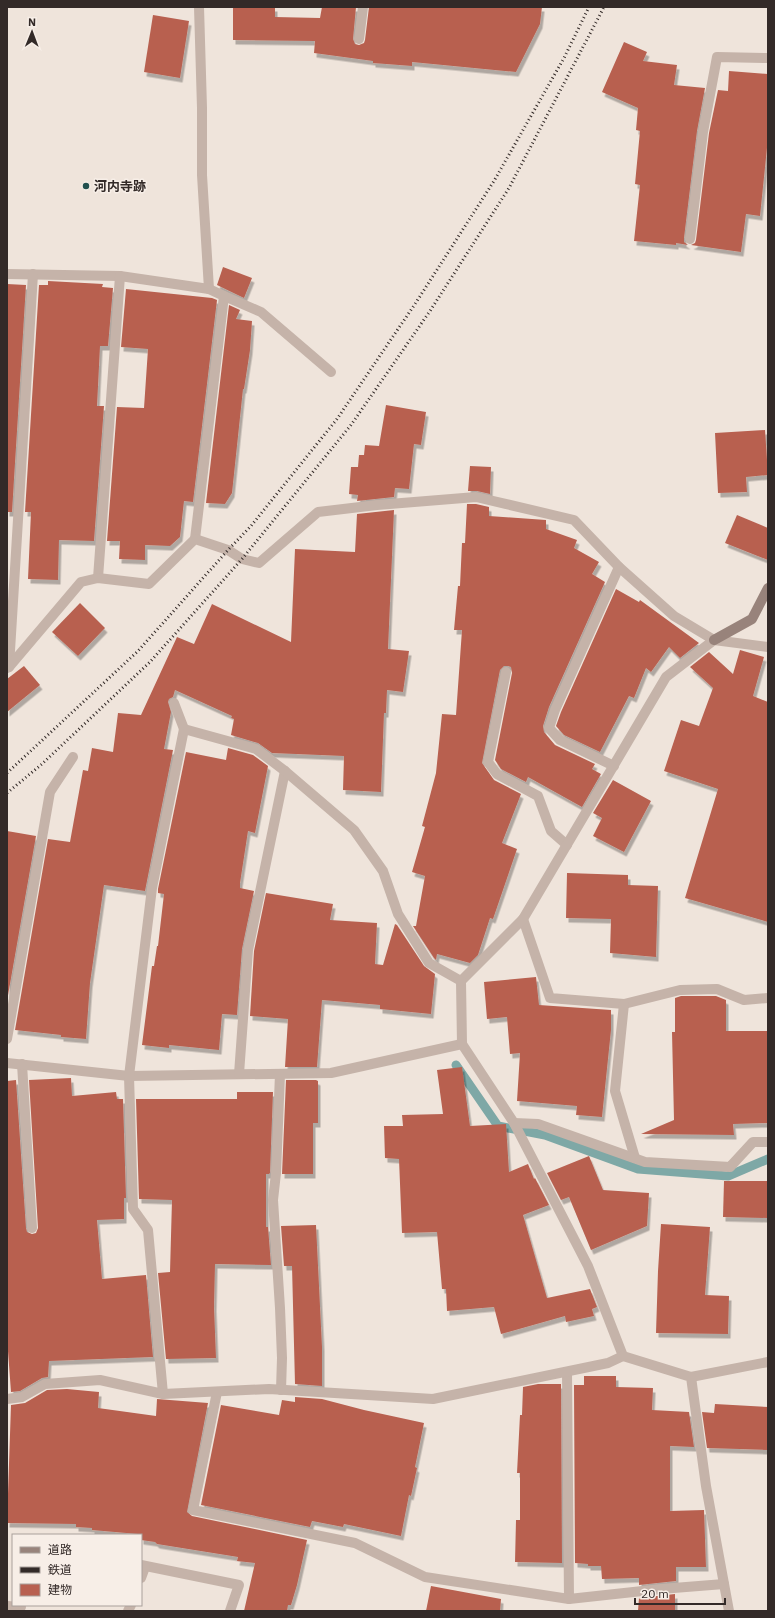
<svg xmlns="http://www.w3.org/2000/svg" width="775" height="1618" viewBox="0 0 775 1618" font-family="'IBM Plex Sans','Noto Sans JP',sans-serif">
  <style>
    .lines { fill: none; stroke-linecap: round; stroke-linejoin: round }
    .stream { stroke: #7ea8a6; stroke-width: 9 }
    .building { fill: #b86050; filter: url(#shadow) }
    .lane { stroke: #c5b3a9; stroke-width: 10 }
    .street { stroke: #c5b3a9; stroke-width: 10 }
    .secondary { stroke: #98837b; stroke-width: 10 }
    .rail { stroke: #332a28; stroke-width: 3; stroke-dasharray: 1 3; stroke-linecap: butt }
    .poi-dot { fill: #22504e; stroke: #f7eee7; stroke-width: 1.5 }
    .labels { text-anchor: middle; stroke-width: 3; stroke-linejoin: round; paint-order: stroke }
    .poi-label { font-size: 13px; font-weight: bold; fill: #332a28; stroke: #f7eee7; text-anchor: start }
  </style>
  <defs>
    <filter id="shadow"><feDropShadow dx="2.5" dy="4.5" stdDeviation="0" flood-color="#0004"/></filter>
  </defs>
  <rect width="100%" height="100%" fill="#efe4db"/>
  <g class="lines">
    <path class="stream" d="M456 1065 498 1126 545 1135 638 1169 728 1176 768 1159"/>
  </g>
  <g class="building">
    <path d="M233 7H275V17L320 18 322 7H356L353 39 355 44 359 45 364 43 365 40 369 7H542L540 24 516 72 412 62V66L373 63V61L314 53 315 41 233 40Z"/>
    <path d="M153 15 189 21 180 78 144 72Z"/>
    <path d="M624 42 647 52 643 61 677 65 674 85 705 88 697 131 684 238V242L688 245 676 243V245L634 241 640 185 635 184 640 131 636 130 638 108 602 92Z"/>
    <path d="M729 71 768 74V138L760 216 746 214 741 252 691 245 695 243 696 240 709 133 718 90 728 91Z"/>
    <path d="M223 267 252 278 244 298 217 285Z"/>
    <path d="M48 281 103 284 102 287 113 288 108 346H100L97 406H104L94 541 59 540 58 580 28 579 31 512H25L39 285H48Z"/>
    <path d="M7 284 26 285 12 512H7Z"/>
    <path d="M126 289 212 298 217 300 193 502 184 501 180 537 170 546 145 545V560L119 559 120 541H107L117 407 144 408 148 349 121 347Z"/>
    <path d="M229 305 240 310 236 319 252 321 250 350 244 389H243L232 493 225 504 206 503Z"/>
    <path d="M386 405 426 412 421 445 414 444 409 489 395 488 394 497 357 501 358 495 349 494 351 467H358L359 455H364L365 445 379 446Z"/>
    <path d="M765 430 768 475 746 477 747 492 718 493 715 433Z"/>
    <path d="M470 466 491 467 490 494 477 491H468Z"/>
    <path d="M467 504H476L489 507V516L546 520V529L577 540 574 548 599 562 592 574 605 582 549 707 543 726 544 732 555 745 595 764 592 769 601 774 582 807 528 777 526 782 501 769 495 760 512 673 511 667 508 666H504L500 670 482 763 494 780 521 794 502 843 517 849 493 919 490 918 478 955 470 963 437 954 436 960 434 958 413 926H416L425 876 412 872 425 827 422 826 436 773 442 714 456 715 462 630H454L458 586H460L462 543H465Z"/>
    <path d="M394 510 388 649 409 651 403 692 387 690 386 713H384L381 792 343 790 344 756 272 753 258 743 231 735 234 719 231 718 232 716 175 690 173 697 169 699 168 702 171 712 164 749 173 750 145 891 104 885 90 983 86 1039 61 1037V1035L15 1030 48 839 70 842 83 770 88 771 92 748 113 752 118 713 141 715 177 637 194 644 212 604 291 642 295 549 355 552 357 514Z"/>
    <path d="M737 515 768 528V560L725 543Z"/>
    <path d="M616 589 639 602 640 600 699 643 680 658 669 647 651 672 646 668 634 698 629 696 600 752 564 735 556 726 561 712Z"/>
    <path d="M80 603 105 628 78 656 52 632Z"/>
    <path d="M740 650 764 657 753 696 768 702V922L685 898 718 789 664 771 681 720 699 726 713 688 690 667 709 652 733 674Z"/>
    <path d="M24 666 40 685 7 712V679Z"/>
    <path d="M228 748 253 755 268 766 255 833 248 831 240 883V888L254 891 242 949 237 1015 222 1014 219 1050 169 1045V1048L142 1045 152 966H154L157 946H158L164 894 158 893V889L186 752 226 760Z"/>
    <path d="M613 780 651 801 624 852 593 836 602 818 593 813Z"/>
    <path d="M7 831 36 836 7 1001Z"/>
    <path d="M567 873 628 875V885L658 886 656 957 610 953 611 919 566 918Z"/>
    <path d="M266 893 333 904 330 920 377 923 375 964 383 965 395 924 397 925 424 966 435 974 431 1014 380 1009V1005L322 1000 317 1067H285L288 1019 250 1016 254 951Z"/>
    <path d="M536 977 539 1005 611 1010V1030L602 1117 576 1115 577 1106 517 1101 520 1053 510 1054 507 1017 487 1019 484 982Z"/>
    <path d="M681 996H716L726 1000V1031H768V1123L733 1124 734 1135 641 1134 674 1120 672 1032H675V998Z"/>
    <path d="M462 1067 470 1126 506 1124 509 1172 528 1164 534 1179 535 1178 549 1205 523 1215 547 1298 590 1289 597 1307 592 1309 594 1316 566 1322 565 1316 501 1334 494 1307 447 1311 446 1289H442L437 1232 402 1233 399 1159 385 1158 384 1126H403L402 1115 443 1114 437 1070Z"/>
    <path d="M71 1078 72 1096 116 1092 117 1099H123L126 1198H124V1219L97 1220 102 1279 146 1275 153 1357 49 1361 48 1377 42 1378 20 1391 11 1392 7 1338V1081L16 1080 26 1228 27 1232 32 1234 36 1233 38 1228 29 1080Z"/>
    <path d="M286 1080H316L318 1081V1123H313V1174H282Z"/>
    <path d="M237 1092H273L270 1173 269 1174H266V1227H268L271 1265 215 1264 214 1307 216 1358 166 1359 158 1273 170 1272 172 1200 139 1199 136 1099H237Z"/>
    <path d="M589 1156 603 1190 649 1193 647 1226 591 1250 569 1197 561 1200 547 1173Z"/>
    <path d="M724 1181H768V1218L723 1217Z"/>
    <path d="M661 1224 710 1227 705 1295 729 1296 728 1334 656 1333 658 1271Z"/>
    <path d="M316 1225 322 1347V1386L295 1384 292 1266H284L281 1226Z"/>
    <path d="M584 1376H616V1387L653 1388 652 1410 689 1412 694 1447 670 1446V1511L704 1510 706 1567H676V1581L639 1585V1578L602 1579 601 1566H588V1564L575 1563 574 1385H584Z"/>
    <path d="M538 1384H561L562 1563 515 1562 516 1520H520V1473H517L520 1415H522L523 1387Z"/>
    <path d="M67 1389 99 1392 98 1408 156 1416 157 1399 208 1403 187 1512 192 1516 307 1540 297 1585 291 1605H288L287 1611H244L255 1563 237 1561 238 1557 157 1544 155 1542 141 1540V1535L138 1534 92 1530V1528L76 1527V1524L7 1523 11 1405 25 1403 47 1390Z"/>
    <path d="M295 1397 322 1399 364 1410 424 1423 415 1467 417 1468 411 1496 409 1495 401 1536 344 1524 343 1527 312 1521 310 1527 201 1505 221 1405 279 1415 282 1400 295 1402Z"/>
    <path d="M715 1404 768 1407V1450L707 1448 702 1412 714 1413Z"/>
    <path d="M431 1586 501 1599 500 1611H426Z"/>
    <path d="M675 1594V1611H638L639 1598Z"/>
  </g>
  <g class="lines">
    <g class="lane">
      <path d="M359 39 363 7"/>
      <path d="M690 239 703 132 717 57 768 58"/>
      <path d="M224 296 261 312 331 372"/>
      <path d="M506 672 488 762 497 774 538 796 551 831 567 845"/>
      <path d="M174 703 184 729"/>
      <path d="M614 766 560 740 549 728 555 710 619 567"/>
      <path d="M523 919 550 998 624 1004 680 990 717 989 744 1000 768 998"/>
      <path d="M624 1004 615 1091 635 1158"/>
      <path d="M7 1039 50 792 73 757"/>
      <path d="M22 1064 32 1228"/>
      <path d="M280 1074 276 1173 273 1200 280 1308 282 1358 281 1390"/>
      <path d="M567 1372 569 1599"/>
      <path d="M691 1377 768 1362"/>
      <path d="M217 1392 193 1510 355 1543 425 1577 569 1599 661 1589 724 1584"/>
    </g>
    <g class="street">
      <path d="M199 7 202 108V175L209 289"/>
      <path d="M7 274 120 276 209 289 224 296 195 539"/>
      <path d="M98 578 120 276"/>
      <path d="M9 667 33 274"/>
      <path d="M7 668 9 667 81 582 98 578 149 584 195 539 228 550 242 559 259 563 318 512 377 505 476 497 574 520 619 567 674 616 714 640 768 647"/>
      <path d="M7 1063 129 1076 331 1073 462 1044"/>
      <path d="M239 1074 248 950 285 771"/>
      <path d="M514 1123 538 1124 645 1162 730 1167 753 1142H768"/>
      <path d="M623 1356 588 1266 514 1123 462 1044 461 981 523 919 666 677 714 640"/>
      <path d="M163 1394 148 1230 133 1209 129 1076 152 888 184 729 256 749 285 771 354 830 383 871 398 914 429 963 461 981"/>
      <path d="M7 1399 22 1397 45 1384 100 1380 163 1394 269 1389 433 1399 608 1363 623 1356 691 1377 706 1486 729 1611"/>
      <path d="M141 1565 239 1585 230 1611"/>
      <path d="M141 1578 145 1567"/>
      <path d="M7 1606 21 1607"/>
      <path d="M128 1611 131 1605"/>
    </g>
    <path class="secondary" d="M714 640 752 619 768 588"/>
    <g class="rail">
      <path d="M7 773 138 651 228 550 251 526 337 419 415 304 494 181 564 58 589 7"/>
      <path d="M7 793 42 764 150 662 242 559 351 425 430 311 509 188 604 7"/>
    </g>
  </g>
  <circle class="poi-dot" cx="86" cy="186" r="4"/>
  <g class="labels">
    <g class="poi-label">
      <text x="94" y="191">河内寺跡</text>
    </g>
  </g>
  <rect width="775" height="1618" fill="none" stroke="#332a28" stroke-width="16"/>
  <rect x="12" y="1534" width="130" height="72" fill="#f7eee7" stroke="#a9a09b"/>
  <rect x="20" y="1547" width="20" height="6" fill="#98837b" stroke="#a9a09b"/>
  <text x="48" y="1554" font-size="12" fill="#332a28">道路</text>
  <rect x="20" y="1567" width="20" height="6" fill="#332a28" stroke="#a9a09b"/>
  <text x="48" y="1574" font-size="12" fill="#332a28">鉄道</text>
  <rect x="20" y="1584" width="20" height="12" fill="#b86050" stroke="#a9a09b"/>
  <text x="48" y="1594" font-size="12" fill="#332a28">建物</text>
  <g transform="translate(32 32) rotate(1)" stroke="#f7eee7" stroke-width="3" paint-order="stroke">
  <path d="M0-3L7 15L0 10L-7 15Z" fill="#332a28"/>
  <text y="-6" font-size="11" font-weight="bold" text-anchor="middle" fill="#332a28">N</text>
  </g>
  <path d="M635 1598v6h90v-6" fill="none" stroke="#332a28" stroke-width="2"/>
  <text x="641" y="1598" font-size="12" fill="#332a28" stroke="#f7eee7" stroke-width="3" paint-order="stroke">20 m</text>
</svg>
